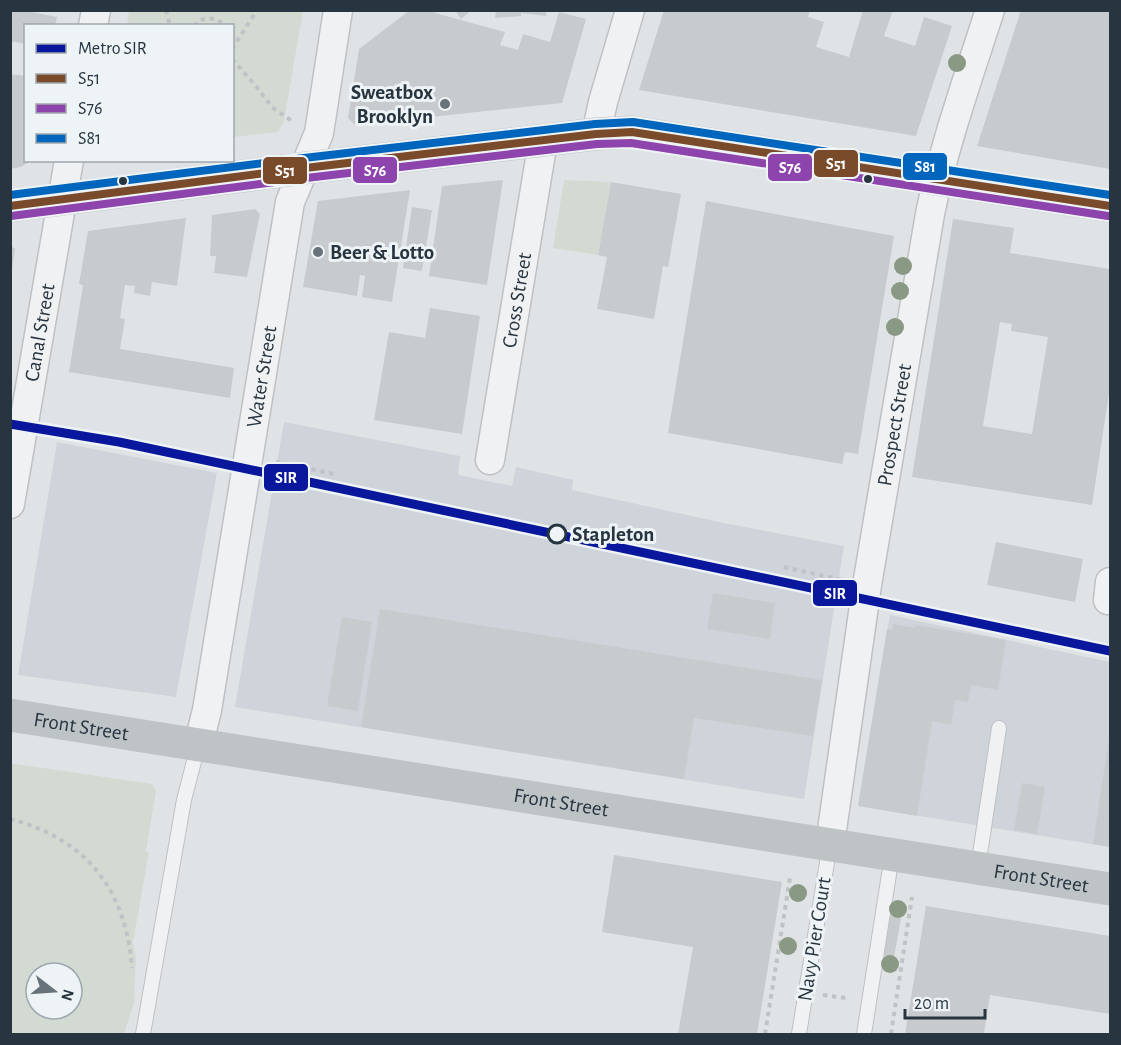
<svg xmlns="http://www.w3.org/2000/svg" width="1121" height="1045" viewBox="0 0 1121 1045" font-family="'Alegreya Sans',sans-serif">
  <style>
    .built { fill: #ced4da }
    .green { fill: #d3dad1; fill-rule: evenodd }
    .building { fill: #c8cbce; fill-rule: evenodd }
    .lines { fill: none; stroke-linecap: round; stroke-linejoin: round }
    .lane-casing { stroke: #bec1c4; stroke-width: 16 }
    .street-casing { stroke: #bec1c4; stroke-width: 31 }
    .path { stroke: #c0c3c6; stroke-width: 4; stroke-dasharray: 4.5 4.5; stroke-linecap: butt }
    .lane { stroke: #f0f1f3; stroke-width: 14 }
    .street { stroke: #f0f1f3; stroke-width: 28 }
    .secondary { stroke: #bec3c6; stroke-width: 33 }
    .bus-1-casing { stroke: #eef3f6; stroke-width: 12 }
    .bus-2-casing { stroke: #eef3f6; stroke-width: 12 }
    .bus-3-casing { stroke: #eef3f6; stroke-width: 12 }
    .bus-1 { stroke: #7a4b2a; stroke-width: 8 }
    .bus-2 { stroke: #8e44ad; stroke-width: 8 }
    .bus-3 { stroke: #0065bd; stroke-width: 8 }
    .metro-1-casing { stroke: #eef3f6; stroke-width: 14 }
    .metro-1 { stroke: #08179c; stroke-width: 9 }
    .tree { fill: #8a9984 }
    .poi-dot { fill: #68727a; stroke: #eef3f6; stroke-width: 2 }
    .bus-dot { fill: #273540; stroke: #eef3f6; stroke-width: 2 }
    .stop-dot { fill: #eef3f6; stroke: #273540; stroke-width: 3 }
    .labels { text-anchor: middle; stroke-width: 6; stroke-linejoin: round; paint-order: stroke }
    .poi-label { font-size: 21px; font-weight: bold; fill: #273540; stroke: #eef3f6; text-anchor: end }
    .street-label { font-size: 21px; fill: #273540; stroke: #eef3f6 }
    .stop-label { font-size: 21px; font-weight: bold; fill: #273540; stroke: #eef3f6; text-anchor: start }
    .line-badge { stroke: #eef3f6; stroke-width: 2 }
    .badge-label { font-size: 16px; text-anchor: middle; font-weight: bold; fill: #fff }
  </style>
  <rect width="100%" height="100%" fill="#e0e3e6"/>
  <g class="built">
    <path d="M284 422 460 456 458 475 512 486 516 467 573 480 572 490 724 523 844 546 804 799 235 707Z"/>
    <path d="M57 442 217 473 176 697 18 675Z"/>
    <path d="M890 615 1110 662V847L858 806Z"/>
  </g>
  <g class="green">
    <path d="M129 11H303L284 121 278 132 233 137 232 26 127 25Z"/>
    <path d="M564 180 611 182 598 255 553 248Z"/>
    <path d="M10 763 152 784 156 791 146 851 149 852 133 942 136 958 134 1003 124 1034H11ZM36 973H72V1009H36Z"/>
  </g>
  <g class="building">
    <path d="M10 10H22L57 17 55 26H26V44L10 41Z"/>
    <path d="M410 10H435V13L505 32 500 45 518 50 523 34 550 42 559 12 586 19 562 103 355 125 348 118 359 49Z"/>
    <path d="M455 10H472L461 19Z"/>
    <path d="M496 10H547L546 16 521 13V16L495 18Z"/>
    <path d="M664 10H810L808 17 824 22 816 47 849 57 863 10H893L884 36 915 46 924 17 952 26 916 136 639 90Z"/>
    <path d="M1021 10H1110V169L977 146Z"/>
    <path d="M10 74 26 76V160H32L21 167 10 169Z"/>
    <path d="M503 180 487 285 429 276 442 186Z"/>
    <path d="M611 182 681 194 668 267 663 266 654 319 597 309 607 257 598 255Z"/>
    <path d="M410 190 392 302 362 297 365 276 360 275 357 296 303 287 318 201Z"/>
    <path d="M706 201 894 236 858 454 845 452 842 464 668 433Z"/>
    <path d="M412 207 432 210 422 271 403 268Z"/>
    <path d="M255 209 260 214 247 277 214 273 216 256H210L212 215Z"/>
    <path d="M186 218 177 286 152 282 150 296 134 293 135 286 125 285 120 318 125 319 120 349 234 368 230 398 69 372 83 285 79 284 88 231Z"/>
    <path d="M953 219 1014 228 1010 253 1110 269V387L1092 505 912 477ZM1000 322 1012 324 1011 331 1048 337 1032 434 983 426Z"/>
    <path d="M10 245 15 249 12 269H10Z"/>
    <path d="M430 308 480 316 462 434 374 420 389 332 425 338Z"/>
    <path d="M996 542 1083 559 1075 602 987 585Z"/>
    <path d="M713 593 775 603 770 639 707 629Z"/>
    <path d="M380 609 822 680 813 736 694 718 684 779 361 727Z"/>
    <path d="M342 617 372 622 358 711 327 706Z"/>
    <path d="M893 624 915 628V625L1006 640 998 690 971 685 968 702 955 700 951 725 932 721 917 816 858 806 887 629 892 630Z"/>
    <path d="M1109 738H1110V847L1093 844Z"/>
    <path d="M1022 783 1045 787 1037 834 1014 830Z"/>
    <path d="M614 855 782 882 757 1034H678L693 947 602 932Z"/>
    <path d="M926 906 1110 936V1014L990 995 984 1034H905Z"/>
    <path d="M890 916 901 918 894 958 884 956Z"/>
  </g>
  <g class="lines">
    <g class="lane-casing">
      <g id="lane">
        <path d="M978 867 999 728"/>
        <path d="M143 1034 184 800 198 746"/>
        <path d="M799 1034 830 844"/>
        <path d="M864 1034 892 855"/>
      </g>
    </g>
    <g class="street-casing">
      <g id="street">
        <path d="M93 26 96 10"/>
        <path d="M596 134 603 102 630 10"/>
        <path id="s1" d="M490 460 543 141"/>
        <path id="s2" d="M10 504 69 160"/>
        <path d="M1108 600 1110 582"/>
        <path id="s3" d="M198 746 207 710 290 202 319 133 338 10"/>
        <path id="s4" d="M830 844 867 585 930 214C944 145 968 78 990 10"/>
      </g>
    </g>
    <g class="path">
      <path d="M166 10 170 26"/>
      <path d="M194 26C202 15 216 17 226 26"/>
      <path d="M232 49 257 10"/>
      <path d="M232 59 255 85 272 107 293 122"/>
      <path d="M276 462 334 474"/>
      <path d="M784 567 842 580"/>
      <path d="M10 819C87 839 126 890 132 968"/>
      <path d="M823 995 846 998"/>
      <path d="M765 1034 790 878"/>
      <path d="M891 1034 912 897"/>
    </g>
    <use href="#lane" class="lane"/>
    <use href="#street" class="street"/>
    <g class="secondary">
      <path d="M10 206 305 168 596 134 632 132 1110 206"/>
      <path id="s5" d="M10 715 1110 889"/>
    </g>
    <g class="bus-1-casing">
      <path id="bus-1" d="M10 206 305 168 596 134 632 132 1110 206"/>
    </g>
    <g class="bus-2-casing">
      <path id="bus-2" d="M11 216 306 178 597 144 631 143 1108 216"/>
    </g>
    <g class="bus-3-casing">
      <path id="bus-3" d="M10 195 304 158 595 124 633 122 1110 195"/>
    </g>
    <use href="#bus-1" class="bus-1"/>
    <use href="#bus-2" class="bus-2"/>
    <use href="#bus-3" class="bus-3"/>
    <g class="metro-1-casing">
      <path id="metro-1" d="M10 424 119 442 1110 651"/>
    </g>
    <use href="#metro-1" class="metro-1"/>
  </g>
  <g class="tree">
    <circle cx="957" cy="63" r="9"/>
    <circle cx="903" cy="266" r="9"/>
    <circle cx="900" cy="291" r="9"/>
    <circle cx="895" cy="327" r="9"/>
    <circle cx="798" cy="893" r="9"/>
    <circle cx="898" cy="909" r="9"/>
    <circle cx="788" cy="946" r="9"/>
    <circle cx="890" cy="964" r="9"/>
  </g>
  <g class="poi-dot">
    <circle cx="445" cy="104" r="6"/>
    <circle cx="318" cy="252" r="6"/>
  </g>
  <g class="bus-dot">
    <circle cx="868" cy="179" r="5"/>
    <circle cx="123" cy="181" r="5"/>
  </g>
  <circle class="stop-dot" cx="557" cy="534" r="9"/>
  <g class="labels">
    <g class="poi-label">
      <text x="433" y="99">Sweatbox<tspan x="433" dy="24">Brooklyn</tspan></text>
      <text x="330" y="259" text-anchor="start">Beer &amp; Lotto</text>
    </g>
    <g class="street-label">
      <text dy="7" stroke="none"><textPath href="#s1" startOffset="162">Cross Street</textPath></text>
      <text dy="7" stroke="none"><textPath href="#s2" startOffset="174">Canal Street</textPath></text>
      <text dy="7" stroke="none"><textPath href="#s3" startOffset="375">Water Street</textPath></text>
      <text dy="7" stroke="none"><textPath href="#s4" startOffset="424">Prospect Street</textPath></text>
      <text dy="7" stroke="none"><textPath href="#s5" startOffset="72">Front Street</textPath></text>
      <text dy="7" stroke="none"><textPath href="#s5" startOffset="558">Front Street</textPath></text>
      <text dy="7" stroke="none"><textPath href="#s5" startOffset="1044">Front Street</textPath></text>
      <text transform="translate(814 939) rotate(-81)" y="7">Navy Pier Court</text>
    </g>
    <g class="stop-label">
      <text x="572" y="541">Stapleton</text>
    </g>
  </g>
  <g class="line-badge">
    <rect x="813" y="149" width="46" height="29" rx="6" fill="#7a4b2a"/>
    <rect x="902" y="152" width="46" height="29" rx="6" fill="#0065bd"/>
    <rect x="767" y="153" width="46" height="29" rx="6" fill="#8e44ad"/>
    <rect x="352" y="156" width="46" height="28" rx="6" fill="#8e44ad"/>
    <rect x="262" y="156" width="46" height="29" rx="6" fill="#7a4b2a"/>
    <rect x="263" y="463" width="46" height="29" rx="6" fill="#08179c"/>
    <rect x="812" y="579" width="46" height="28" rx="6" fill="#08179c"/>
  </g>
  <g class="badge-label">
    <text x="836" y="169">S51</text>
    <text x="925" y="172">S81</text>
    <text x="790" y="173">S76</text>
    <text x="375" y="176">S76</text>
    <text x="285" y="176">S51</text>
    <text x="286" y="483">SIR</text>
    <text x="835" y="599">SIR</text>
  </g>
  <rect width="1121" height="1045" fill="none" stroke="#273540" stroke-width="24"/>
  <rect x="24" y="24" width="210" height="138" fill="#eef3f6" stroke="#9ea7ad" stroke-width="1.5"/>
  <rect x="36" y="44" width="30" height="9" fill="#08179c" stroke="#9ea7ad" stroke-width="1.5"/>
  <text x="78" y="54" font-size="18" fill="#273540">Metro SIR</text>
  <rect x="36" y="74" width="30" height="9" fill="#7a4b2a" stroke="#9ea7ad" stroke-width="1.5"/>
  <text x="78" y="84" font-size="18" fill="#273540">S51</text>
  <rect x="36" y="104" width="30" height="9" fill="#8e44ad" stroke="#9ea7ad" stroke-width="1.5"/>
  <text x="78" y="114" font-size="18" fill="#273540">S76</text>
  <rect x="36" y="134" width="30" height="9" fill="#0065bd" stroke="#9ea7ad" stroke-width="1.5"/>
  <text x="78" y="144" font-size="18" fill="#273540">S81</text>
  <g transform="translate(54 991) rotate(107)"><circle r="28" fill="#eef3f6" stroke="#9ea7ad" stroke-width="1.5"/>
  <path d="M0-4.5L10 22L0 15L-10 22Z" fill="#68727a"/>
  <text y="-9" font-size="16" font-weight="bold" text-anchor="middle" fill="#273540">N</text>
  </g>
  <path d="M905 1009v9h80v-9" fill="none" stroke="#273540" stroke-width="3"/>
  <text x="914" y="1009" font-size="18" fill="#273540" stroke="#eef3f6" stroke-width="4.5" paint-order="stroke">20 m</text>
</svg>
